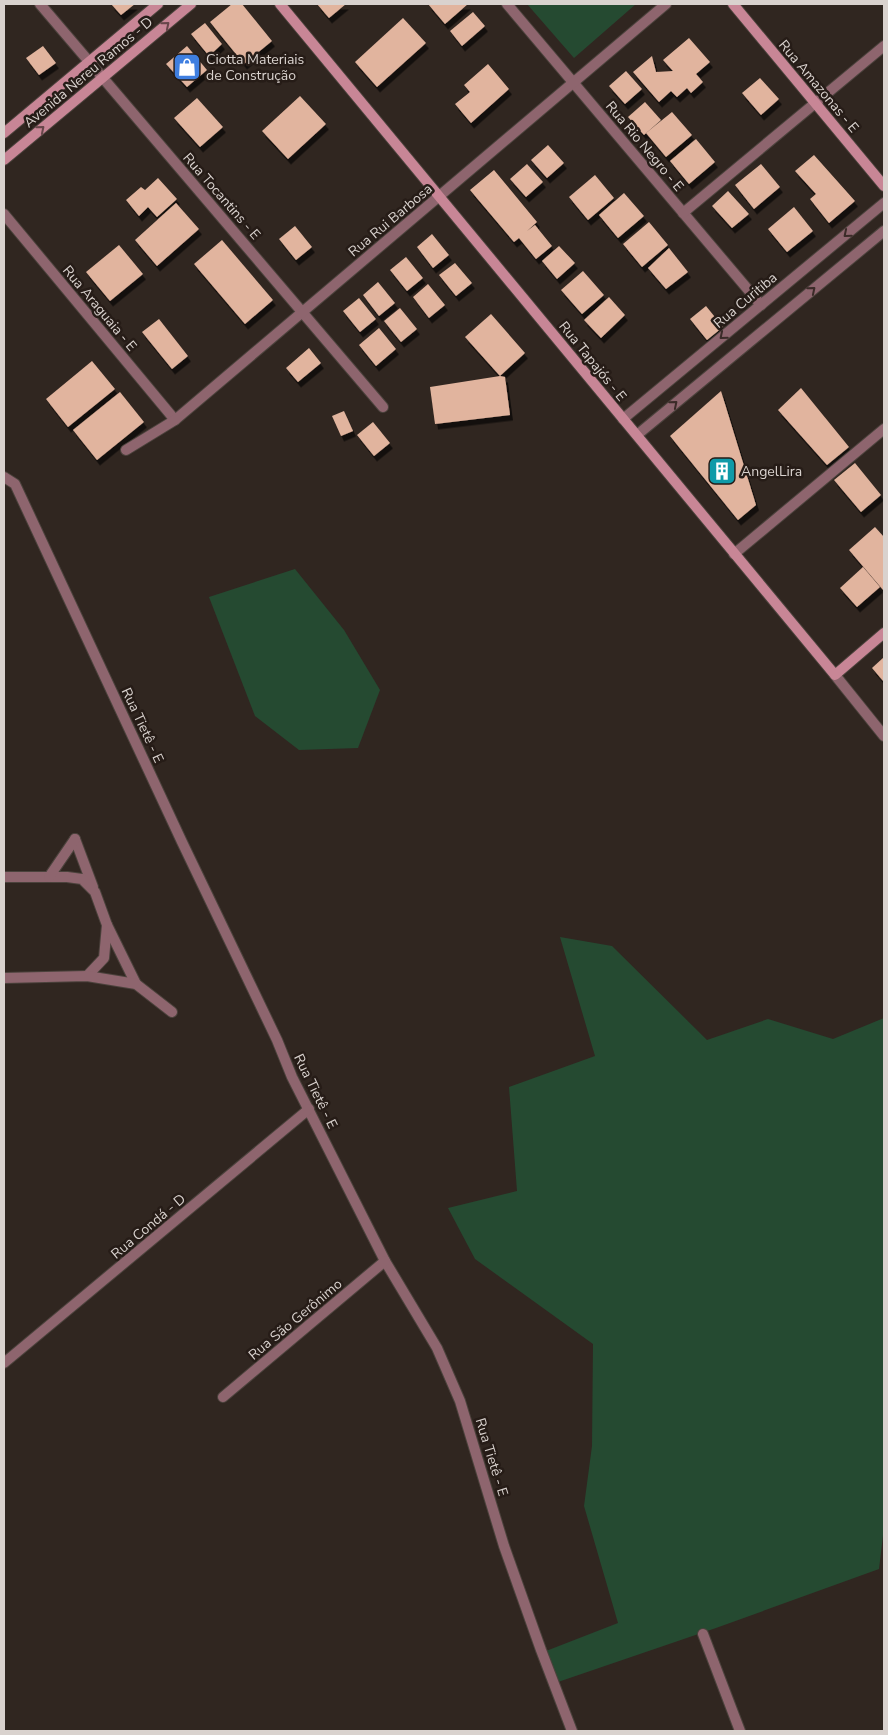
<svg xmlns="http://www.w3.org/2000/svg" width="888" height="1735" viewBox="0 0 888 1735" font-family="'Nunito Sans',sans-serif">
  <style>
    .green { fill: #254a31 }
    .building { fill: #e1b49e; filter: url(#shadow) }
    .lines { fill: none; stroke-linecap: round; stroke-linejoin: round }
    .street-casing { stroke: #4b423c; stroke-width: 12 }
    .secondary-casing { stroke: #4b423c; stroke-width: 12 }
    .street { stroke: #8e656e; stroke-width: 10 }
    .secondary { stroke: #c88696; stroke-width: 10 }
    .oneway { stroke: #67464a }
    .oneway2 { stroke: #3b2b28 }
    .labels { text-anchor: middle; stroke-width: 5; stroke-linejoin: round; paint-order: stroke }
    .poi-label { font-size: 14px; fill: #d9d2ce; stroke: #261c17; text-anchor: start }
    .street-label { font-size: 14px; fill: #d9d2ce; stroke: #261c17 }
  </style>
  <defs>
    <filter id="shadow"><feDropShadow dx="3" dy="5.5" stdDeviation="0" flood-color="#0009"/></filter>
  </defs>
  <rect width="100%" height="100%" fill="#302620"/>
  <g class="green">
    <path d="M527 4H636L574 58Z"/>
    <path d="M295 569 344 630 380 690 358 748 299 750 255 716 209 597Z"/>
    <path d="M560 937 612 946 707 1040 768 1019 833 1039 884 1018V1527L879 1569 716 1628 558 1682 546 1651 618 1623 584 1506 592 1446 593 1344 475 1259 448 1208 517 1191 509 1087 595 1056Z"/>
  </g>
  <g class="building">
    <path d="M111 4H135L121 15Z"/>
    <path d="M232 4H242L272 41 244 64 210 22Z"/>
    <path d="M317 4H346L329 18Z"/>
    <path d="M428 4H468L445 24Z"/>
    <path d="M473 12 485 26 462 46 450 31Z"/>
    <path d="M403 18 426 43 377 87 355 62Z"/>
    <path d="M205 23 222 44 209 56 191 34Z"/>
    <path d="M689 38 710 62 696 74 703 82 691 93 687 88 677 97 671 91 659 102 633 72 652 56 656 72 673 71 663 60Z"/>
    <path d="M43 46 56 63 39 75 26 58Z"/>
    <path d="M187 46 207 70 187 87 166 64Z"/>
    <path d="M488 64 509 89 471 123 455 104 470 92 464 85Z"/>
    <path d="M626 71 642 89 625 104 609 86Z"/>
    <path d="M760 78 779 99 761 115 742 93Z"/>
    <path d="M300 96 326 124 288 159 262 131Z"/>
    <path d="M197 98 223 127 200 147 174 118Z"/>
    <path d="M645 102 661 120 644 135 628 117Z"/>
    <path d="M672 112 692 135 666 157 646 133Z"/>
    <path d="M696 139 715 162 689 184 670 161Z"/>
    <path d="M548 145 564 163 547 178 531 160Z"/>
    <path d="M814 155 855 201 829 223 810 199 816 194 795 171Z"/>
    <path d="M527 164 543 182 526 197 510 179Z"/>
    <path d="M761 164 780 187 754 209 735 185Z"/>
    <path d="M494 170 537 222 527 231 535 225 552 246 536 259 519 238 514 242 470 190Z"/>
    <path d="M595 175 614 198 588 220 569 197Z"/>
    <path d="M158 178 177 199 157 217 148 207 139 216 126 200 141 187 145 190Z"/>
    <path d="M728 191 749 214 732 228 712 206Z"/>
    <path d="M624 193 644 216 618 238 599 215Z"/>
    <path d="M176 203 199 229 157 266 135 240Z"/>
    <path d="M794 207 813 231 787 252 768 229Z"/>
    <path d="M649 222 668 245 642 267 623 244Z"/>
    <path d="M295 226 312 247 296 260 279 239Z"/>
    <path d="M432 234 449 255 433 268 417 247Z"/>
    <path d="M222 240 273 300 245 324 194 264Z"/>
    <path d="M119 245 143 274 110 301 86 272Z"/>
    <path d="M559 246 575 263 557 279 542 261Z"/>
    <path d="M669 248 688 272 666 289 648 268Z"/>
    <path d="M406 257 423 278 407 291 390 270Z"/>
    <path d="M455 263 472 283 456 296 439 275Z"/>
    <path d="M583 271 604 295 582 314 561 290Z"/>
    <path d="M378 282 395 303 379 316 363 295Z"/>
    <path d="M428 284 445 305 429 318 413 297Z"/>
    <path d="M609 297 625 315 601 338 584 320Z"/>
    <path d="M359 298 376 319 360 332 343 311Z"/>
    <path d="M706 306 723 327 707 340 690 319Z"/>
    <path d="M400 308 417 329 401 342 384 321Z"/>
    <path d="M491 314 525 353 500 376 465 337Z"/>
    <path d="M159 319 188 356 172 369 142 332Z"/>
    <path d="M379 328 396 349 376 366 359 345Z"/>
    <path d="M309 348 321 363 298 382 286 368Z"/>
    <path d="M92 361 115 389 68 427 46 399Z"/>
    <path d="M500 376 505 377 510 415 435 424 430 387Z"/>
    <path d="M801 388 849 447 827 465 778 410Z"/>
    <path d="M721 391 756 505 738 520 670 436Z"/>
    <path d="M120 392 144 422 97 460 73 430Z"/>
    <path d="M344 411 353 431 341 436 332 416Z"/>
    <path d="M373 422 390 443 374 456 357 435Z"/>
    <path d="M855 463 881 495 861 512 834 480Z"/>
    <path d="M875 527 884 537V591L849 550Z"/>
    <path d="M863 567 880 587 857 607 840 588Z"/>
    <path d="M884 657V682L872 668Z"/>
  </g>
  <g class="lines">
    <g class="street-casing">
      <g id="street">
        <path d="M40 4 383 407"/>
        <path d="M507 4 761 305"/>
        <path d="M683 213 884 46"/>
        <path d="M4 214 175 420"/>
        <path d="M623 419 884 203"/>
        <path d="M637 435 884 231"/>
        <path d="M126 450 175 420 666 4"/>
        <path d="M4 477 15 484 182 842 277 1040 292 1077 385 1261 437 1348 460 1401 504 1546 541 1650 572 1731"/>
        <path d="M734 554 884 429"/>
        <path d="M835 675 884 736"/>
        <path d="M75 839 93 887"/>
        <path d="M4 877H67L82 879 95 892 107 925 104 958 87 976"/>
        <path d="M49 877 75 839"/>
        <path d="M107 925 136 984"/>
        <path d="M4 978 87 976 136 984 172 1012"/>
        <path d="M4 1363 309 1109"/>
        <path d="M223 1397 385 1261"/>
        <path d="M703 1634 740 1731"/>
      </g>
    </g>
    <g class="secondary-casing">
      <g id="secondary">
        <path d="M280 4 835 675 884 633"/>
        <path d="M733 4 884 186"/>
        <path d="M4 133 158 4"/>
        <path d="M4 160 191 4"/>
      </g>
    </g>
    <use href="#street" class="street"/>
    <use href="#secondary" class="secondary"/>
  </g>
  <defs><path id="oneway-chevron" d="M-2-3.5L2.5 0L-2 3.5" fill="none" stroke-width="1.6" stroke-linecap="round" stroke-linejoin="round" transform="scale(1.25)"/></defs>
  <g class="oneway">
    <use href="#oneway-chevron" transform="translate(166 25) rotate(-40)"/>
    <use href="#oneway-chevron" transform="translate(41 129) rotate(-40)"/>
  </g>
  <g class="oneway2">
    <use href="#oneway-chevron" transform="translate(847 234) rotate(140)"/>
    <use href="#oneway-chevron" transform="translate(812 290) rotate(-40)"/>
    <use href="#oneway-chevron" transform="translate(723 336) rotate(140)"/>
    <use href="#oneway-chevron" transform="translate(674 404) rotate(-40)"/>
  </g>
  <defs>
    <g id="shop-square" transform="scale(1.4375)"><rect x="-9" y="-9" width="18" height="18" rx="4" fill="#3f7fe0" stroke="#261c17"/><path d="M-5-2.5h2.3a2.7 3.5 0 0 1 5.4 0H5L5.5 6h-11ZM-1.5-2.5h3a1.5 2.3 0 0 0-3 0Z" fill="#fff"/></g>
    <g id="building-square" transform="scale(1.4375)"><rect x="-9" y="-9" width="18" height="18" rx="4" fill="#0f9aa8" stroke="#261c17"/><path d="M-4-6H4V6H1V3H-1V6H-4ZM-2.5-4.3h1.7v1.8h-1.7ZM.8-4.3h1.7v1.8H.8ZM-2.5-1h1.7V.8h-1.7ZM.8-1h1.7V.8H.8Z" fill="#fff"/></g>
  </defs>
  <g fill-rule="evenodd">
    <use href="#shop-square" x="187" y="67"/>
    <use href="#building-square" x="722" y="471"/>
  </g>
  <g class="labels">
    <g class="poi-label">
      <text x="206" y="64">Ciotta Materiais<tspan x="206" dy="16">de Construção</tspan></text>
      <text x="741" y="476">AngelLira</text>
    </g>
    <g class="street-label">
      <text transform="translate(88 72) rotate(-40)" y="5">Avenida Nereu Ramos - D</text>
      <text transform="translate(819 86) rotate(50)" y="5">Rua Amazonas - E</text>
      <text transform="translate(645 146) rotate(50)" y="5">Rua Rio Negro - E</text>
      <text transform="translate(222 196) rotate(49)" y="5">Rua Tocantins - E</text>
      <text transform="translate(390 220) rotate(-40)" y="5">Rua Rui Barbosa</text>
      <text transform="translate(745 300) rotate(-40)" y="5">Rua Curitiba</text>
      <text transform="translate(100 308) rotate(50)" y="5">Rua Araguaia - E</text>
      <text transform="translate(593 361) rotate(51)" y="5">Rua Tapajós - E</text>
      <text transform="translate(143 725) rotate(65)" y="5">Rua Tietê - E</text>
      <text transform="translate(316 1091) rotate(64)" y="5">Rua Tietê - E</text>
      <text transform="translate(148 1226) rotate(-40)" y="5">Rua Condá - D</text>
      <text transform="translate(295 1319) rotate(-40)" y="5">Rua São Gerônimo</text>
      <text transform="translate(492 1457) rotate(73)" y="5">Rua Tietê - E</text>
    </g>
  </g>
  <rect width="888" height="1735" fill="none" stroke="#d9d2ce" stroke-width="10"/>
</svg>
